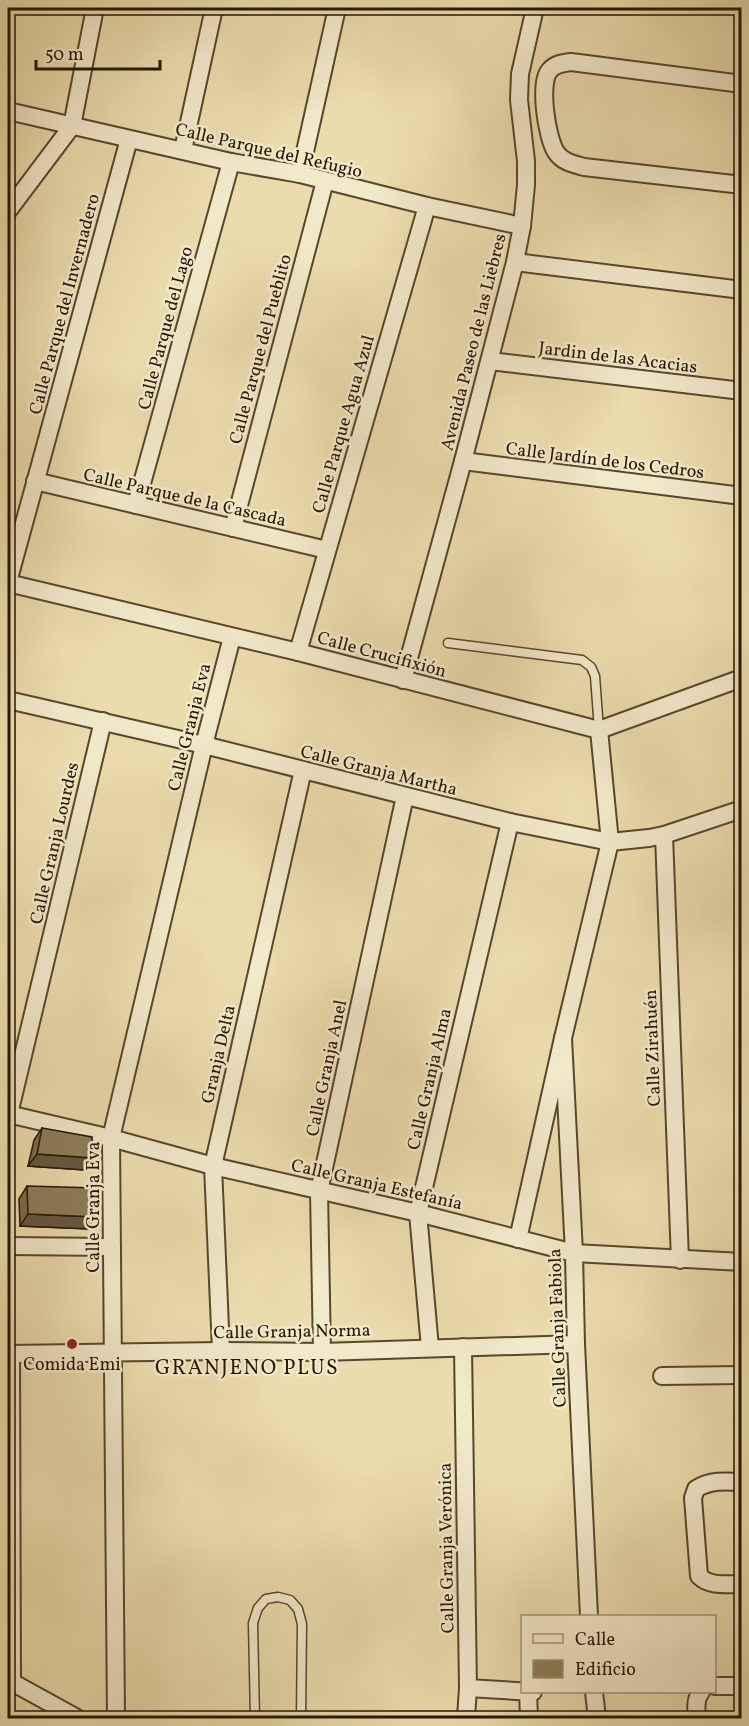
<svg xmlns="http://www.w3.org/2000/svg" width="749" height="1726" viewBox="0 0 749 1726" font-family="Vollkorn,serif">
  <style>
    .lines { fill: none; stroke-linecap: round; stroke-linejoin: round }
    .service-casing { stroke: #57472b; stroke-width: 11 }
    .minor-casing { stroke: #57472b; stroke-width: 20 }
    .service { stroke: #f2e8ca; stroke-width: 8 }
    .minor { stroke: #f2e8ca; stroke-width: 16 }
    .wall { fill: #786b4d; stroke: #261500; stroke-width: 1.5 }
    .shaded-wall { fill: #62573f; stroke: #261500; stroke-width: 1.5 }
    .building { fill: #8c7c5a; stroke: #261500; stroke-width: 1.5 }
    .poi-dot { fill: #8f2418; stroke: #f2e8ca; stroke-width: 2 }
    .labels { text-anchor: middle; stroke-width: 5; stroke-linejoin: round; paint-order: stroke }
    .street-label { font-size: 18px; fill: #261500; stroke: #f2e8ca }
    .poi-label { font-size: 18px; fill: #261500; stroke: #f2e8ca }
    .quarter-label { font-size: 21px; letter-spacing: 1.5px; fill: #261500; stroke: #f2e8ca }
  </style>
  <rect width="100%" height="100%" fill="#ebdcad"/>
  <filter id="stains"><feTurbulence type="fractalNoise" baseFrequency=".00333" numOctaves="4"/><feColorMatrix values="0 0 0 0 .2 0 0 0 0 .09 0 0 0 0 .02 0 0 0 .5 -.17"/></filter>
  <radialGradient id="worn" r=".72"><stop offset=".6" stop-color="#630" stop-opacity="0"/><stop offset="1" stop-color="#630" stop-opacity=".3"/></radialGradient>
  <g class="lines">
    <g class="service-casing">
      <g id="service">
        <path d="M448 643 582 660 591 667 595 676 599 730"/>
        <path d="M255 1718 253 1623 258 1608 266 1599 278 1597 290 1600 298 1609 302 1624 301 1718"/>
      </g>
    </g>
    <g class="minor-casing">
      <g id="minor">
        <path d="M742 84 571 62C563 63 555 64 550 70 538 82 547 139 556 152 562 162 574 164 584 167L742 185"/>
        <path d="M8 111 231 162 300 174 427 206 522 226"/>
        <path d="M183 150 214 8"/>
        <path d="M300 174 337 8"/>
        <path d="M8 211 72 126 95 8"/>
        <path d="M515 262 742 290"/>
        <path d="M490 361 742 391"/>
        <path d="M463 461 742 496"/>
        <path d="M35 481 327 550"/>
        <path d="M136 505 231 162"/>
        <path d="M233 528 325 181"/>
        <path d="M8 582 129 139"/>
        <path d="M8 583 298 652 599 730 742 678"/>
        <path d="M298 652 427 206"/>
        <path d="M403 680 463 461 515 262 522 226 526 185V161L519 100 520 74 535 8"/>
        <path d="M8 700 204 745 510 822 610 842 649 838 664 835 742 809"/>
        <path d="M664 835 680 1260"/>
        <path d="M563 1038 574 1253 576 1344 589 1616"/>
        <path d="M8 1114 111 1138 213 1166 418 1213 574 1253 742 1262"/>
        <path d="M9 1114 103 721"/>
        <path d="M518 1239 563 1038 610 842 599 730"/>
        <path d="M8 1246 112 1247"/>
        <path d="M463 1347 468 1688 533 1692"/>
        <path d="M430 1348 418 1213 510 822"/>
        <path d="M221 1351 213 1166 303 770"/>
        <path d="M322 1352 319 1191 405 796"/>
        <path d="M8 1354 221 1351 322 1352 576 1344"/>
        <path d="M11 1354 12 1682"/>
        <path d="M662 1376 742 1375"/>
        <path d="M742 1482C725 1481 710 1480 696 1489L693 1498 699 1576C710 1587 727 1584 742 1584"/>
        <path d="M8 1680 77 1718"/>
        <path d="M714 1686H742"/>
        <path d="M528 1692 529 1718"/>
        <path d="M594 1692 597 1718"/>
        <path d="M116 1718 111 1138 204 745 232 637"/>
        <path d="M466 1718 468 1688"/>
        <path d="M697 1718C696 1709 695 1699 701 1692"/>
      </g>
    </g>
    <use href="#service" class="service"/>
    <use href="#minor" class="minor"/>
  </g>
  <g class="wall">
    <path d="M42 1128 93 1158 85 1170 28 1166 34 1140Z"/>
    <path d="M27 1186 89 1229 20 1226 19 1199Z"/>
  </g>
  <g class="shaded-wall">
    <path d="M37 1154 93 1158 85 1170 28 1166Z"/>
    <path d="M28 1214 97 1217 89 1229 20 1226Z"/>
  </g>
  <g class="building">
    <path d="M42 1128 92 1137 93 1158 37 1154Z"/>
    <path d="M27 1186 97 1188V1217L28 1214Z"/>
    <path d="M8 1187H9L12 1219H8Z"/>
  </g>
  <circle class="poi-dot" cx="72" cy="1344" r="6"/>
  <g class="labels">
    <g class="street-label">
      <text transform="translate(269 150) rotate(13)" y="6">Calle Parque del Refugio</text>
      <text transform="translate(64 304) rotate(-75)" y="6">Calle Parque del Invernadero</text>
      <text transform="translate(165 328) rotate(-75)" y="6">Calle Parque del Lago</text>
      <text transform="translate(473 342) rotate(-76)" y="6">Avenida Paseo de las Liebres</text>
      <text transform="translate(260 349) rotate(-75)" y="6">Calle Parque del Pueblito</text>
      <text transform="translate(618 357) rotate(7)" y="6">Jardin de las Acacias</text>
      <text transform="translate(343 424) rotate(-74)" y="6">Calle Parque Agua Azul</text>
      <text transform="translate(605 460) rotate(7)" y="6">Calle Jardín de los Cedros</text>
      <text transform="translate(185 497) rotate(13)" y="6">Calle Parque de la Cascada</text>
      <text transform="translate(382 654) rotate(15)" y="6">Calle Crucifixión</text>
      <text transform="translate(189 727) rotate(-76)" y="6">Calle Granja Eva</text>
      <text transform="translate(379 770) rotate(14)" y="6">Calle Granja Martha</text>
      <text transform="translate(54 843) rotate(-77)" y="6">Calle Granja Lourdes</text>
      <text transform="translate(652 1048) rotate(-92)" y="6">Calle Zirahuén</text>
      <text transform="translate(218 1054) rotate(-77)" y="6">Granja Delta</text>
      <text transform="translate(326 1068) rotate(-78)" y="6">Calle Granja Anel</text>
      <text transform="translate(429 1079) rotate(-77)" y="6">Calle Granja Alma</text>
      <text transform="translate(377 1184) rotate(13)" y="6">Calle Granja Estefanía</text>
      <text transform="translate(93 1207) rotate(-90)" y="6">Calle Granja Eva</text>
      <text transform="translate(557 1328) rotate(-92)" y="6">Calle Granja Fabiola</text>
      <text transform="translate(292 1331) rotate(-1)" y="6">Calle Granja Norma</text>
      <text transform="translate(446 1548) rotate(-91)" y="6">Calle Granja Verónica</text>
    </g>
    <g class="poi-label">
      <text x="72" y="1370">Comida Emi</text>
    </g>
    <g class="quarter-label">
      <text x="247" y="1374">GRANJENO PLUS</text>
    </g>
  </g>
  <rect width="749" height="1726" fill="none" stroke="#ebdcad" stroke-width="30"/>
  <rect x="9" y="9" width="731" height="1708" fill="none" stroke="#261500" stroke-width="3"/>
  <rect x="15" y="15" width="719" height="1696" fill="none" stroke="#261500" stroke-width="1.5"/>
  <rect x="521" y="1615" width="195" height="78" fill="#f2e8ca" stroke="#a09479" stroke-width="1.5"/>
  <rect x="533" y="1634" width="30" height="9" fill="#f2e8ca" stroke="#a09479" stroke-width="1.5"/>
  <text x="575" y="1645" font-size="18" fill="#261500">Calle</text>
  <rect x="533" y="1660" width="30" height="18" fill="#8c7c5a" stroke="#a09479" stroke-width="1.5"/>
  <text x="575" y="1675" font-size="18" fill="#261500">Edificio</text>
  <path d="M36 60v9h124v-9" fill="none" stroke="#261500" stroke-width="3"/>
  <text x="45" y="60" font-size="18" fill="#261500" stroke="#f2e8ca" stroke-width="4.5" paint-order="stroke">50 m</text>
  <rect width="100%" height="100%" filter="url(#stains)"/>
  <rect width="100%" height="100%" fill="url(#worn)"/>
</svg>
